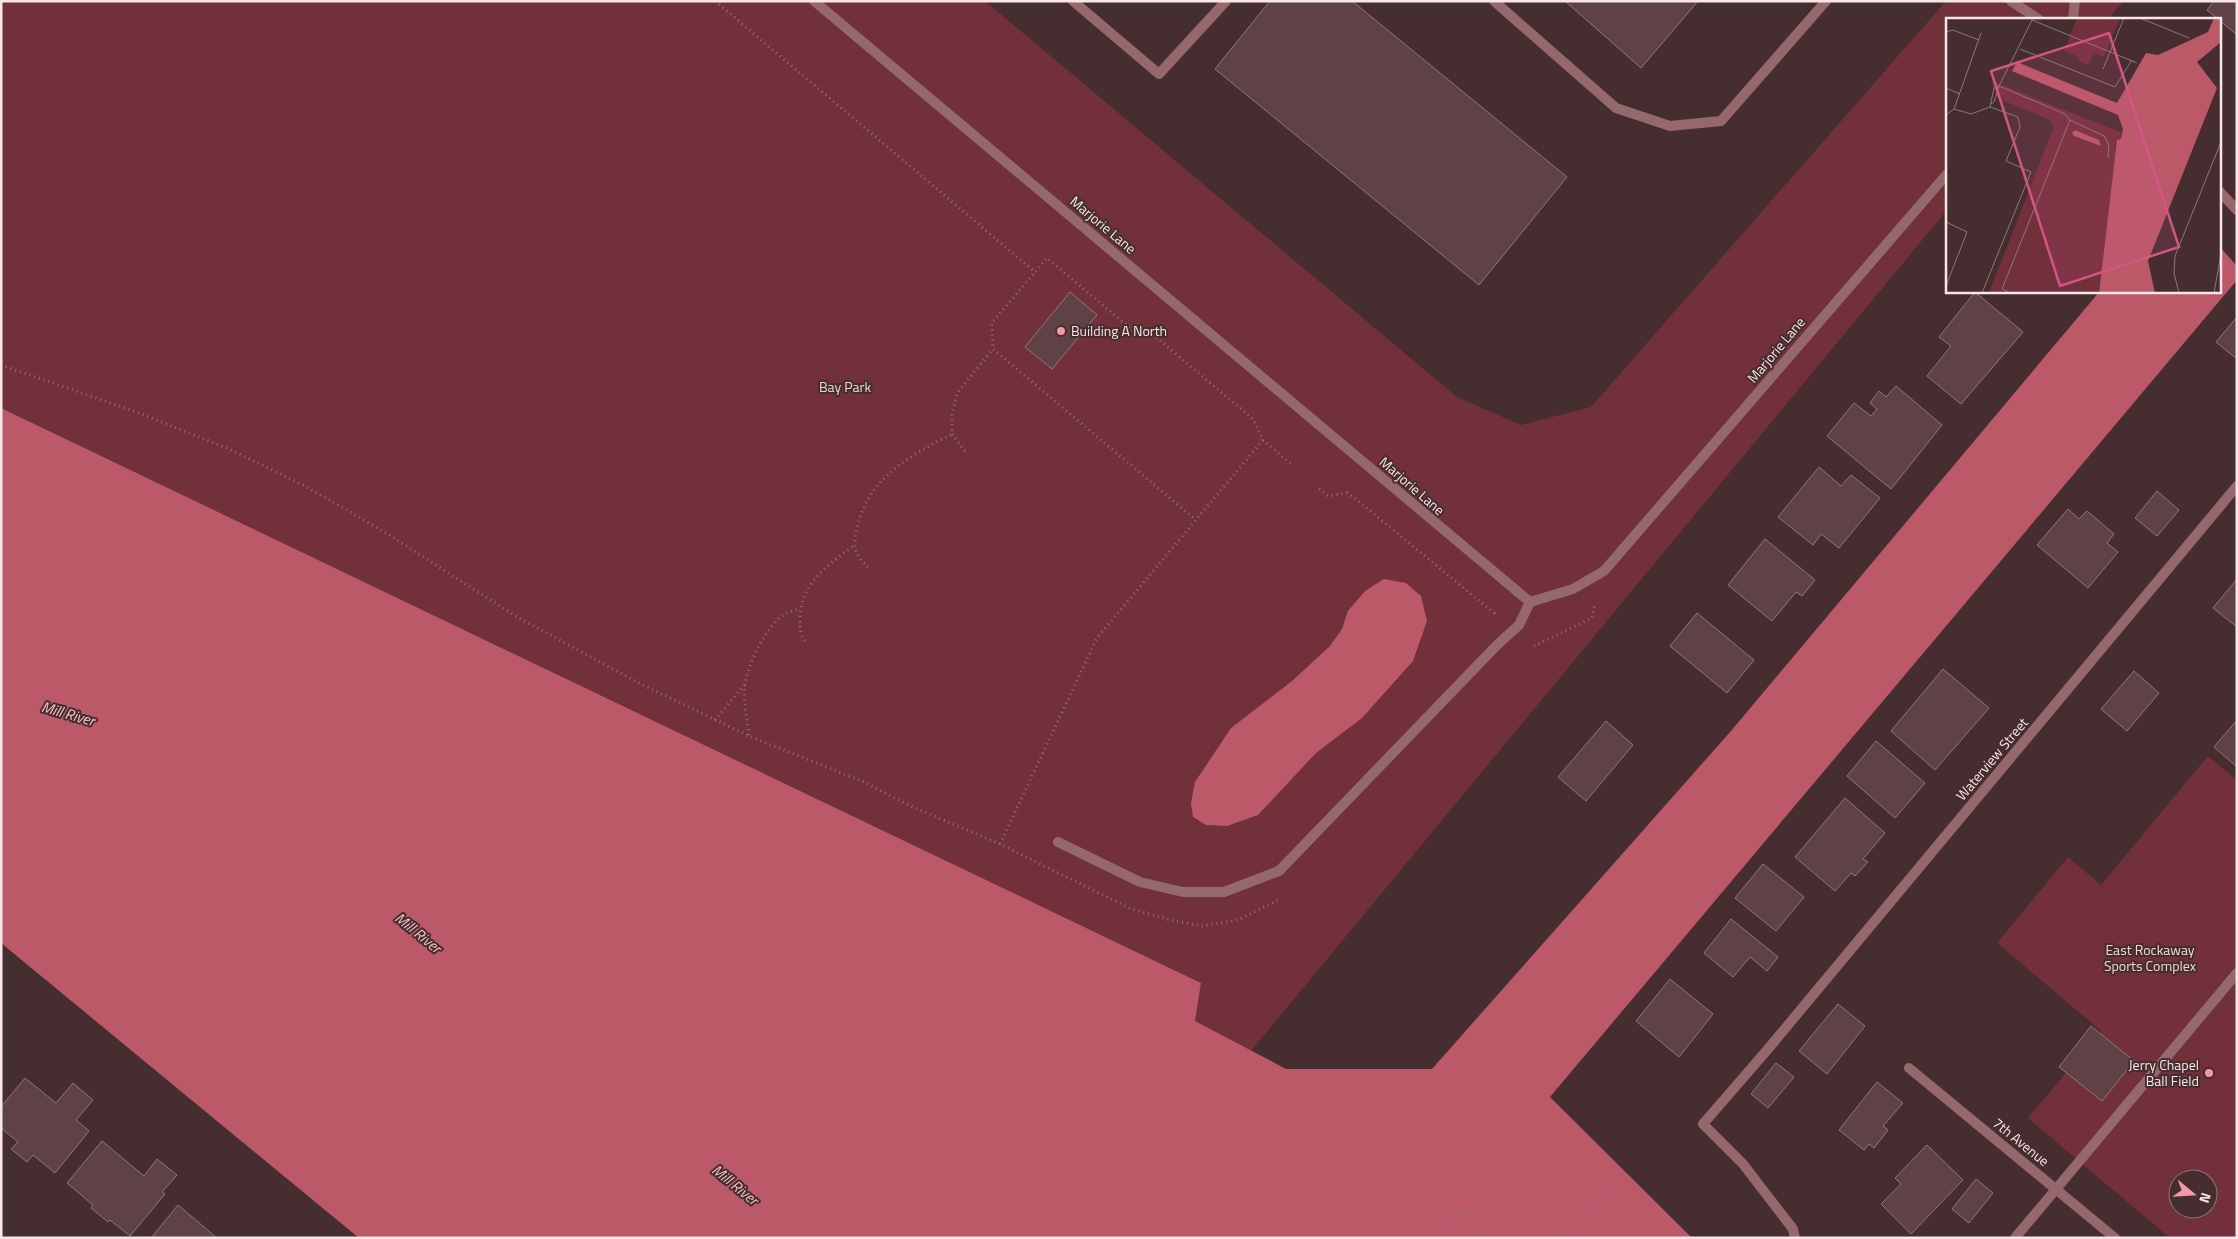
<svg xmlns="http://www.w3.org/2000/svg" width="2238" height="1239" viewBox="0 0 2238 1239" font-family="'Titillium Web',sans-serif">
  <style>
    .green { fill: #71303a; fill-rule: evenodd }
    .water { fill: #bb5968 }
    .building { fill: #5e4245; stroke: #947678 }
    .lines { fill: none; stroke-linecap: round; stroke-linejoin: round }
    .path { stroke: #897375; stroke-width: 3; stroke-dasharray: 1 4; stroke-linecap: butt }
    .lane { stroke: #94686d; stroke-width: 10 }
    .street { stroke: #94686d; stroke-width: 10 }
    .poi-dot { fill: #f49aa5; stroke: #462d30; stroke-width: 2 }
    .labels { text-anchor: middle; stroke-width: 4; stroke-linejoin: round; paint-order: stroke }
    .street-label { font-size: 14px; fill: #f8e7e8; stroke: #462d30 }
    .poi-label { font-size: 14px; fill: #f8e7e8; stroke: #462d30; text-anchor: start }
    .park-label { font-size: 14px; fill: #f1d5d7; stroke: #462d30 }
    .water-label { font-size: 15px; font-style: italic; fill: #fbc5ca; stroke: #462d30 }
    .inset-road { fill: none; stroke: #8d777a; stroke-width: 1 }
    .view { fill: #d25685; fill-opacity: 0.15; stroke: #d25685; stroke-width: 2.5 }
    .inset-edge { fill: none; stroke: #f8e7e8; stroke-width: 2.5 }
  </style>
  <rect width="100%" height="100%" fill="#462d30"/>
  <g class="green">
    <path d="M1 1H985L1457 397 1521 425 1591 407 1946 1H2124L2108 19H1947V210L1251 1051 1195 1021 1201 983 1 408Z"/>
    <path d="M2208 756 2237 780V1238H2170L2028 1118 2101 1031 1997 943 2068 857 2101 885ZM2178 1179H2208V1209H2178Z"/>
  </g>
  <g class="water">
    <path d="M2219 246 2237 266V280L1550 1097 1692 1238H359L1 943V408L1201 983 1195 1021 1286 1069H1432L1731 731 2100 291H2219Z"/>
    <path d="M1384 579 1406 583 1421 596 1427 621 1413 661 1362 718 1316 753 1258 815 1227 826 1206 825 1193 817 1191 803 1195 782 1231 728 1292 681 1330 646 1342 629 1348 611 1365 591Z"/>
  </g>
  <g class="building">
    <path d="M1270 1H1352L1567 177 1479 285 1215 69Z"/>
    <path d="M1565 1H1698L1641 68Z"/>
    <path d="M2214 1H2237V35L2207 10Z"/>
    <path d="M1070 292 1097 315 1052 369 1025 347Z"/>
    <path d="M1975 292 2023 332 1961 404 1927 376 1951 346 1939 337Z"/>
    <path d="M2237 317V359L2216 342Z"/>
    <path d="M1896 386 1942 425 1891 489 1827 436 1854 403 1871 416 1877 409 1870 403 1879 391 1886 397Z"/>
    <path d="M1819 467 1841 486 1851 475 1880 498 1839 548 1821 534 1813 545 1778 517Z"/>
    <path d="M2157 491 2179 510 2157 536 2135 518Z"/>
    <path d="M2068 509 2079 519 2087 511 2114 534 2107 543 2118 552 2088 588 2037 545Z"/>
    <path d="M1765 539 1815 580 1802 596 1796 592 1772 621 1728 585Z"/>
    <path d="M2237 579V627L2213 608Z"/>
    <path d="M1697 613 1754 660 1727 693 1670 646Z"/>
    <path d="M1943 669 1989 708 1935 770 1891 731Z"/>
    <path d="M2134 671 2159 693 2127 731 2101 709Z"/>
    <path d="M2237 720V767L2214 747Z"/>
    <path d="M1606 721 1633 745 1586 801 1558 777Z"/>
    <path d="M1876 741 1925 783 1895 818 1847 776Z"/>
    <path d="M1845 798 1885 833 1863 859 1868 862 1855 876 1851 873 1835 891 1795 857Z"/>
    <path d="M1763 864 1804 897 1776 931 1735 898Z"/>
    <path d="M1731 919 1778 957 1767 971 1750 957 1733 977 1704 953Z"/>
    <path d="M1670 979 1713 1014 1679 1057 1636 1021Z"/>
    <path d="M1838 1004 1865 1026 1827 1074 1799 1051Z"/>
    <path d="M2091 1026 2134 1061 2102 1101 2059 1067Z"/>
    <path d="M1776 1063 1794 1077 1768 1108 1751 1094Z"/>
    <path d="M25 1078 56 1103 73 1083 93 1100 76 1120 89 1131 55 1173 33 1155 27 1162 11 1149 18 1142 1 1128V1107Z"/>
    <path d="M1877 1082 1903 1103 1883 1126 1888 1130 1874 1148 1869 1144 1864 1150 1839 1130Z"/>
    <path d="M102 1141 144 1176 157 1159 177 1175 162 1192 165 1194 130 1236 110 1220 108 1222 91 1208 93 1205 67 1183Z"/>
    <path d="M1927 1145 1963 1180 1911 1234 1881 1204 1901 1184 1895 1178Z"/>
    <path d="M1976 1179 1993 1193 1969 1223 1952 1209Z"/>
    <path d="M178 1205 217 1238H151Z"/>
  </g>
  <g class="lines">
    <g class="path">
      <path d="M715 1 1035 272"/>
      <path d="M1 365 139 413 229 449 303 485 383 531 517 617 637 682 749 736 864 782 908 805 1000 844 1129 908 1167 919 1202 926 1238 920 1278 900"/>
      <path d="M1263 440 1291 464"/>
      <path d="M965 451 952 434V415L957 393 993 349"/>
      <path d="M1319 489 1328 496 1347 493 1357 500 1494 613 1492 615"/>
      <path d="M868 567C864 563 858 557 856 552 853 542 856 530 859 521 872 475 912 455 952 434"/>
      <path d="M805 641C800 634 800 629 800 620 799 585 829 563 855 545"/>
      <path d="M1534 646 1592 618 1595 604"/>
      <path d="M715 720 745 684"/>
      <path d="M749 735C747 719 743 701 745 685 748 663 766 626 785 614 789 612 795 610 799 609"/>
      <path d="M1000 844 1097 638 1263 440 1253 419 1157 338 1138 335 1047 258 992 323 993 349 1196 520"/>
      <path d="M1441 1238 1461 1213 1492 1238"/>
      <path d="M1560 1238 1622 1169"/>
    </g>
    <g class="lane">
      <path d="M1073 1 1159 74 1226 1"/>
      <path d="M1494 1 1616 108 1670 126 1721 121 1826 1"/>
      <path d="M2011 1 2038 19"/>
      <path d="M2073 19 2075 1"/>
      <path d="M1058 842 1140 882 1183 892H1224L1279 871 1497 645 1519 625 1530 602"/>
      <path d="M1768 1049 1703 1124 1743 1164 1793 1229 1795 1238"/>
    </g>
    <g class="street">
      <path d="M814 1 1530 602 1573 589 1604 571 1947 174"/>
      <path d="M2219 191 2237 210"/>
      <path d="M1768 1049 2237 486"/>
      <path d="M1909 1068 2115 1238"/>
      <path d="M2015 1238 2237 973"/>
    </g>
  </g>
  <g class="poi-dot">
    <circle cx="1061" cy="331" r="5"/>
    <circle cx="2209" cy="1073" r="5"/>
  </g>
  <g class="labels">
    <g class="street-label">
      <text transform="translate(1103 225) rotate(40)" y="5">Marjorie Lane</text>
      <text transform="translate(1776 350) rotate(-50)" y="5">Marjorie Lane</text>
      <text transform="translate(1412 486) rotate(41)" y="5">Marjorie Lane</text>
      <text transform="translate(1992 759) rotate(-50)" y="5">Waterview Street</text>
      <text transform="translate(2021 1142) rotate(39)" y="5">7th Avenue</text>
    </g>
    <g class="poi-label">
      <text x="1071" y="336">Building A North</text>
      <text x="2199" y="1070" text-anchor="end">Jerry Chapel<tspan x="2199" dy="16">Ball Field</tspan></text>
    </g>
    <g class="park-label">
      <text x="845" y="392">Bay Park</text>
      <text x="2150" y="955">East Rockaway<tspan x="2150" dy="16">Sports Complex</tspan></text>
    </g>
    <g class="water-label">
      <text transform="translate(68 714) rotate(16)" y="5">Mill River</text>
      <text transform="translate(418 933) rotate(39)" y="5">Mill River</text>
      <text transform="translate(735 1185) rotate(39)" y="5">Mill River</text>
    </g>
  </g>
  <g transform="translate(1946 18)">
    <rect width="275" height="275" fill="#462d30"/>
    <path d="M131 0H174L158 39 148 34 142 47 132 43 133 39 118 33ZM46 63 176 115 175 121 171 122 153 275 43 274 108 109 104 102 51 80Z" fill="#71303a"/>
    <path d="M268 0H275V24L251 44 271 70 202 243 209 275H153L171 122 175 121 177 111 172 97 66 53 71 44 171 85 200 35 212 37 262 14ZM129 112 153 122 155 128 128 118 126 115Z" fill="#bb5968"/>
    <path class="inset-road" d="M194 0 243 20M86 2 191 45M0 14 7 12 33 22M74 31 169 69 186 42M157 51 178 0M0 70 14 76M45 86 48 84 53 68M44 89 48 70 53 68M8 91 25 96 44 89 72 99 74 109 60 143 85 154 36 275M0 97 8 91 35 15M124 102 158 118 163 127 162 140M0 204 21 214 0 268M64 275 56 271 124 102 119 96 53 68 87 0M233 275 228 255 229 238 275 124M268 275 275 236"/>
    <path class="view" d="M163 15 233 229 114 268 45 53Z"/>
    <rect width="275" height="275" class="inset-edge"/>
  </g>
  <rect width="2238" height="1239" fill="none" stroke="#f8e7e8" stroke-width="5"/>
  <g transform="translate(2193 1194) rotate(108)"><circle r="24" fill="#462d30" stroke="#8d777a"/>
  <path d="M0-4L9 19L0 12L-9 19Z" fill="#f49aa5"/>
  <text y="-8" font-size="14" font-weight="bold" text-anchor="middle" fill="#f8e7e8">N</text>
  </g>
</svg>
